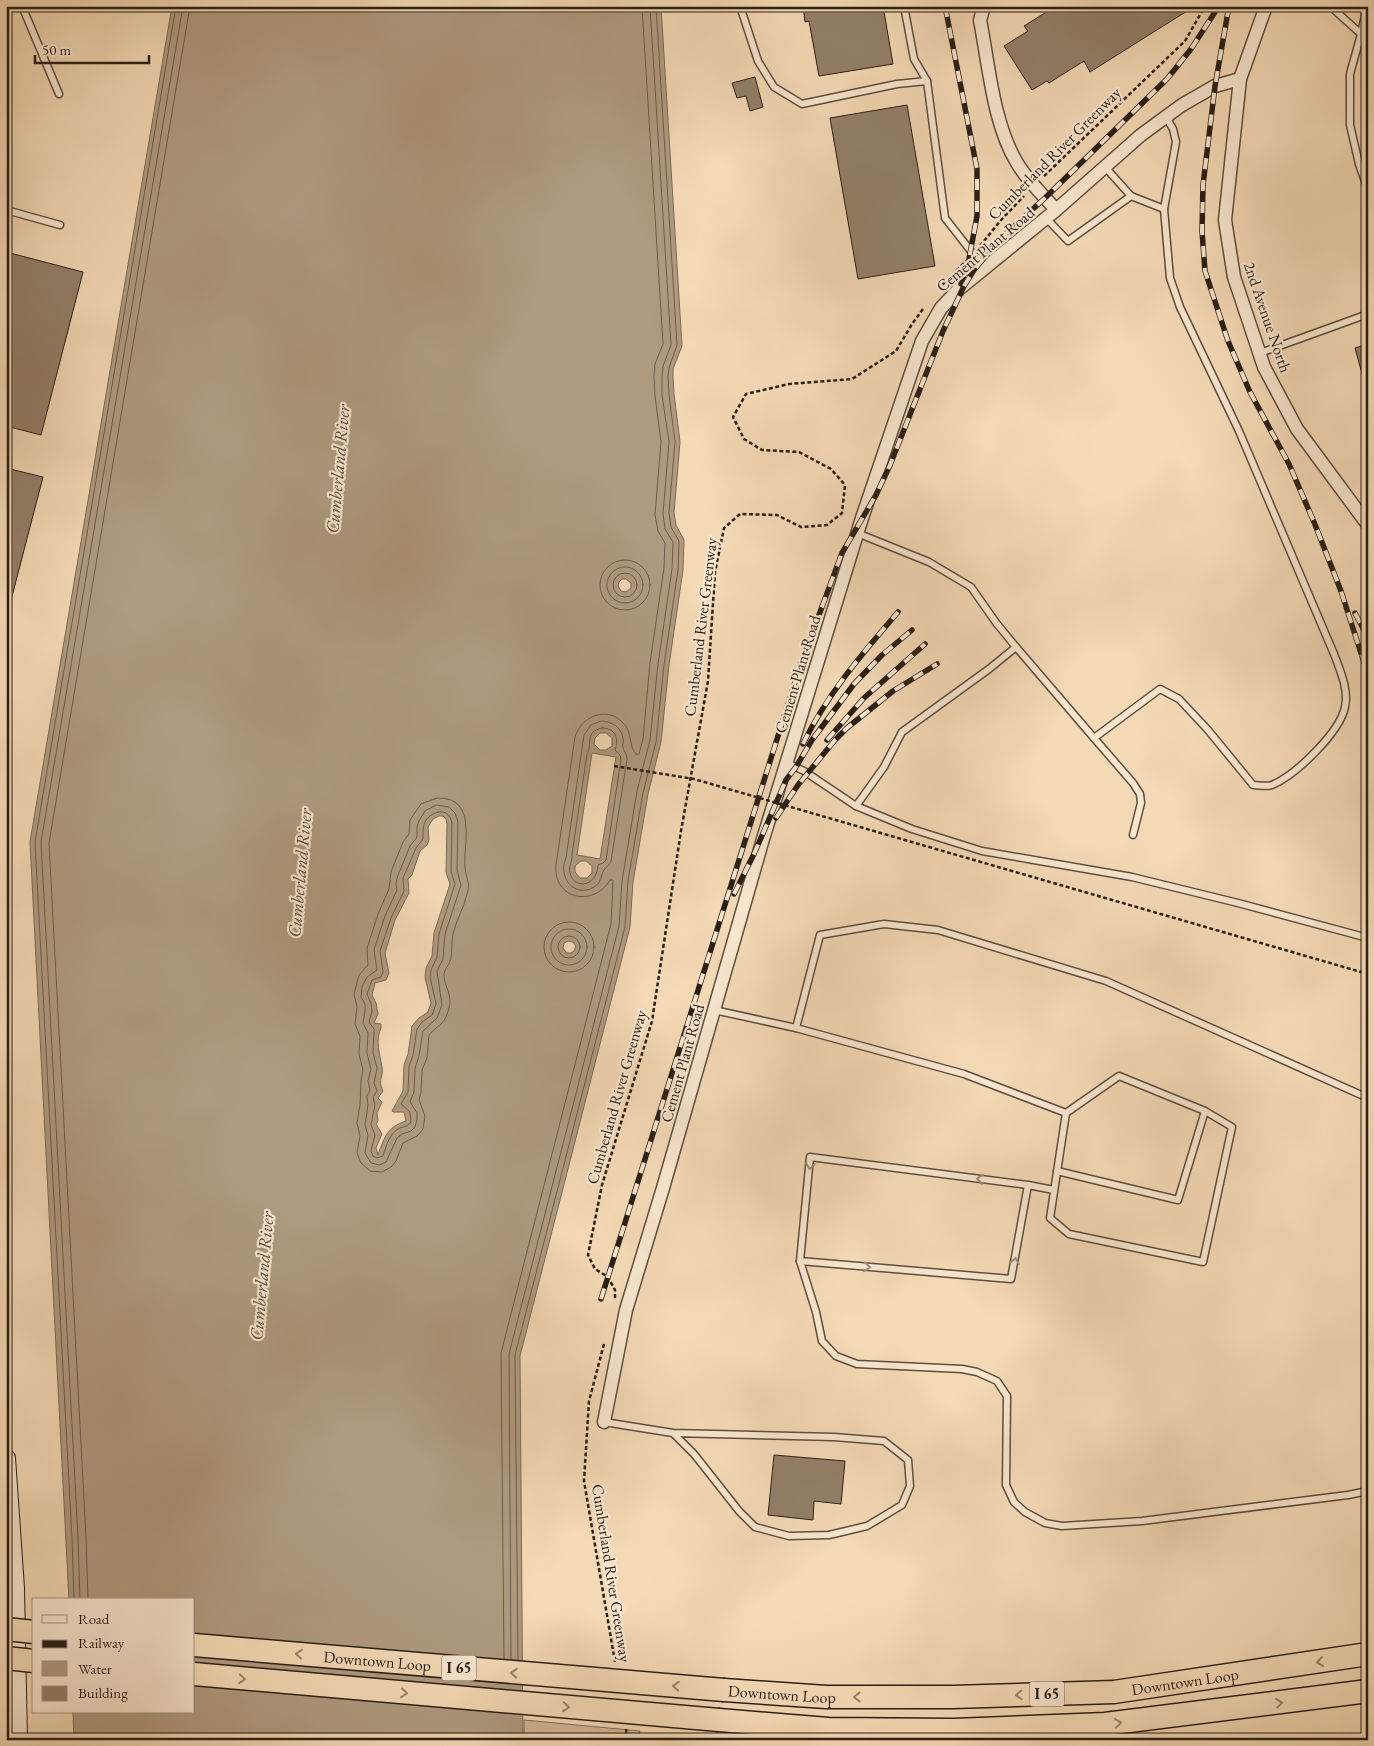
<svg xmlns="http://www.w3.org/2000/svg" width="1374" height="1746" viewBox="0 0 1374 1746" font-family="'EB Garamond',serif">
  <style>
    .green { fill: #d1b99a; stroke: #7d6c58 }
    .water { fill: #af9a7f; stroke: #796955; fill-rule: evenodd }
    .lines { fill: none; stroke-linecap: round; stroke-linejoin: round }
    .shore { stroke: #6c5c4b; stroke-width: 1 }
    .building { fill: #938069; stroke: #291f17 }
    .lane-casing { stroke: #5c4e3e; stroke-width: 9 }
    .street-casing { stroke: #5c4e3e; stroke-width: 15 }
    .secondary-casing { stroke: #291f17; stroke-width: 20 }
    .highway-casing { stroke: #291f17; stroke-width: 25 }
    .path { stroke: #291f17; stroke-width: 2.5; stroke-dasharray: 4 2.5; stroke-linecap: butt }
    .lane { stroke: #f8e6cf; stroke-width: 6 }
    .street { stroke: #f8e6cf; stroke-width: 12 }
    .secondary { stroke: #f8e6cf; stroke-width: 18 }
    .highway { stroke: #f4d9b5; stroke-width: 22 }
    .rail-casing { stroke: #291f17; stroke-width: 5.5 }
    .rail { stroke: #f8e6cf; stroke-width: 4; stroke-dasharray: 11; stroke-linecap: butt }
    .highway-bridge-casing { stroke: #291f17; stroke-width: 25; stroke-linecap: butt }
    .path-bridge { stroke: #291f17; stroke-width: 2.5; stroke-dasharray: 4 2.5; stroke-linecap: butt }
    .highway-bridge { stroke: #f4d9b5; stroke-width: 22 }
    .oneway { stroke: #9b8c7c }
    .oneway2 { stroke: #99856e }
    .labels { text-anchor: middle; stroke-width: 4.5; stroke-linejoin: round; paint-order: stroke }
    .shield { fill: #f8e6cf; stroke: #675b4e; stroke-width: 1 }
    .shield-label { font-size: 15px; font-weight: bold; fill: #291f17 }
    .street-label { font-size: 16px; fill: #291f17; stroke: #f8e6cf }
    .water-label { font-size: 18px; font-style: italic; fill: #584a3b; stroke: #f8e6cf }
  </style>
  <rect width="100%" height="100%" fill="#f4d9b5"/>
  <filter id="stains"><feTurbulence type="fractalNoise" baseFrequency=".004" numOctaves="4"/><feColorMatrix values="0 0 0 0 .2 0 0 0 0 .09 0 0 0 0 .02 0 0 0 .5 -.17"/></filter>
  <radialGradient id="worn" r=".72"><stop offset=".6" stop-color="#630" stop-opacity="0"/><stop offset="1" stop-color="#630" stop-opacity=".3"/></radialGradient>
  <path class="green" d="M524 1720 640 1731 638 1740H524Z"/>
  <path class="water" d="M172 6H661L682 346 673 369V377L674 394 680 442 674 513 676 525 684 540 683 570 669 665 661 742 648 794 633 882 630 927 520 1356 523 1740H74L73 1712H194V1600H69L30 842ZM622 579H626L631 583V588L626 592 621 591 618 586 619 582ZM600 733H606L612 738V746L606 750H600L594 744 595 738ZM592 753 616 757 600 859 577 855ZM439 816H443L446 819 447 824 446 872 450 884 434 933 432 956 426 968 425 977 431 1003 428 1012 419 1018 412 1026 408 1054 404 1065 403 1091 392 1111 393 1112H404L406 1121C387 1127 384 1138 378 1155L376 1148 382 1134 376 1124 378 1121 377 1113 382 1102 378 1098 383 1091C377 1078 384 1078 382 1067 380 1054 375 1041 381 1028V1024L374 1023 378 1014 376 1003 372 995 375 983 386 980 389 973 385 953 395 920 409 893 408 879 412 875 420 851 427 845 429 840 428 827 433 819ZM581 861H586L592 866V873L587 878H580L575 872V866ZM568 941 573 942 576 946 574 951 571 953H567L563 948 564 943Z"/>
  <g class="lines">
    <g class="shore">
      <circle cx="625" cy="585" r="25"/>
      <circle cx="625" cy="585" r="18"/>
      <circle cx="625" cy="585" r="12"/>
      <path d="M602 721C612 722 622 727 623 739 624 742 622 745 623 747 624 752 627 754 627 759L611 861C610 865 606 867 604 870 600 877 602 882 594 887 575 899 557 877 566 858L584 735 591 725Z"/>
      <path d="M602 728C616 728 619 739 615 750L620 755 621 759 606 860 603 863 598 865C597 887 574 890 570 873 568 866 573 861 572 854L587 754C593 743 584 732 602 728Z"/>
      <path d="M438 798C478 797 463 844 465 868 466 879 471 883 467 894 464 908 456 920 453 934 451 943 453 952 450 961 449 965 444 970 444 975 444 986 453 996 449 1008 444 1027 439 1023 429 1035L427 1058 422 1070 421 1093 419 1100 425 1116 423 1129 417 1136 403 1143 396 1161 391 1167 382 1172 370 1171 361 1163 357 1153 360 1136 357 1123 360 1105 361 1081 363 1070 359 1054 360 1036 355 1024 357 1007 354 994 359 975 368 965 367 948 378 914 389 889 391 872 403 842 409 834 410 820 421 804Z"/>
      <path d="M437 805 449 807 455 813 458 822 457 870 461 885 445 934 443 959 437 971 442 1005 437 1018 423 1031 419 1056 415 1068 414 1092 410 1102 417 1113V1119L415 1127 411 1131 402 1134 397 1138 386 1162 379 1165 371 1163 365 1153 368 1135 365 1125 368 1105 367 1096 370 1090 368 1081 371 1069 367 1053 368 1033 363 1023 365 1011V1004L361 997 362 987 367 977 377 970 374 950 385 916 397 890 396 883 398 875 410 846 417 837V827L419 821 425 811Z"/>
      <path d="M438 812C447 811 450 815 452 823L451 871 455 884 439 934 437 957 431 970 430 977 436 1004 432 1015 422 1022 417 1029 413 1055 409 1066 408 1092 401 1104 410 1112 411 1122C407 1127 405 1126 400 1128 390 1132 386 1146 383 1156L377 1158 373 1156 371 1151 375 1135 371 1125 375 1105 373 1097 377 1091 374 1083 377 1068 373 1053 374 1029 369 1022 372 1012 371 1003 367 994 372 980 381 977 383 972 380 951 391 918 404 891 403 878 410 862 416 848 423 839C423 825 423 817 438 812Z"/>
      <circle cx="569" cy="947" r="25"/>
      <circle cx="569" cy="947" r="18"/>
      <circle cx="569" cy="947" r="11"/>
      <path d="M74 1600 72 1539 35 842 176 6"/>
      <path d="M80 1600 78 1538 41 842 183 6"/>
      <path d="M88 1600 86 1538 49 843 190 6"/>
      <path d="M504 1659 501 1353 611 924 613 880H610C593 908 553 899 556 865L575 737C581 716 608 705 624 724 633 733 628 747 637 755L639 754 643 739 650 663 664 568 665 543 658 531 655 515 661 442 655 396 654 377 655 364 663 344 642 6"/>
      <path d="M511 1659 509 1354 619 926 622 881 637 791 650 740 658 664 672 569 673 542 665 529 663 514 669 442 662 395V377L663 366 671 345 650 6"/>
      <path d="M518 1660 515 1355 625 927 628 881 643 793 656 742 664 665 678 570 679 541 671 527 669 513 675 442 669 395 668 377 669 368 677 345 656 6"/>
    </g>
  </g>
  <g class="building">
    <path d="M803 6H883L893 64 819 76 809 21 805 22Z"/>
    <path d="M1056 6H1195L1090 72 1084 61 1049 83 1047 81 1032 90 1004 46 1028 31 1024 26Z"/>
    <path d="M755 77 763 107 750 111 746 96 737 98 732 83Z"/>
    <path d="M907 105 935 266 858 279 830 118Z"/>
    <path d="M6 252 83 272 41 435 6 426Z"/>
    <path d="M1368 344V381H1364L1355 348Z"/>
    <path d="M6 468 43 477 10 604H6Z"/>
    <path d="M774 1455 845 1461 841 1504 814 1501 813 1520 768 1515Z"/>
  </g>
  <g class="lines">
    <g class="lane-casing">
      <g id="lane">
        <path d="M22 6 59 94"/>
        <path d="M740 6 758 61 774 87 802 104 897 84 927 81"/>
        <path d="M904 6 914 59 927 81 945 218 974 255 988 266"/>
        <path d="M1330 6 1361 34 1350 74V125L1359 164 1368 190"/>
        <path d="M1367 6 1361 34 1368 35"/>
        <path d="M1105 167 1131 196 1164 209"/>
        <path d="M6 210 60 225"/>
        <path d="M1046 218 1068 241 1131 196"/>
        <path d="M1260 353 1368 314"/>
        <path d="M1016 647 1094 738 1133 783 1140 794 1141 803 1133 835"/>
        <path d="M1094 738 1160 689 1179 699 1208 730 1253 785C1259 785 1267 787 1272 785 1296 775 1340 732 1345 707 1349 690 1340 670 1334 654L1239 431 1180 307 1170 278 1164 209 1176 142 1173 129 1166 117"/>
        <path d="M787 763 804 771 856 806 884 767 902 732 989 669 1016 647 997 624 971 587 929 562 857 533"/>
        <path d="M856 806 912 829 982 851 1132 877 1238 903 1368 938"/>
        <path d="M714 1010 796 1028 964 1074 1066 1113 1050 1218 1069 1234 1203 1262 1232 1127 1205 1111 1119 1076 1066 1113"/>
        <path d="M796 1028 820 935 884 924 938 930 1106 981 1368 1098"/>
        <path d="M1057 1171 1178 1200 1205 1111"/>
        <path d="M1028 1185 1011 1279 800 1261 810 1157 1028 1185 1054 1190"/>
        <path d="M800 1261 816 1312 822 1341 836 1356 857 1364 962 1369 977 1372 997 1381 1007 1396 1006 1485 1014 1502 1025 1512 1045 1523 1062 1526 1142 1521 1348 1495 1368 1491"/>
        <path d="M604 1422 673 1433 694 1454 739 1511 755 1527 789 1536 829 1535 867 1526 902 1505 910 1486 908 1460 884 1441 834 1437 673 1433"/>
      </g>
    </g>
    <g class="street-casing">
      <g id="street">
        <path d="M984 6 980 20C989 66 993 123 1017 163 1027 180 1043 195 1056 210"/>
        <path d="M1266 6 1240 79 1225 220 1234 277 1264 367 1297 429 1368 525"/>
        <path d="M604 1422 626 1310 663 1188 763 839 862 518 922 341 941 308 959 289 1056 210 1141 135 1182 105 1215 86 1240 79"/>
      </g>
    </g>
    <g class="secondary-casing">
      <path id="secondary" d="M6 1458 15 1588 18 1740"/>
    </g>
    <g class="highway-casing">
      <g id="highway">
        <path id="s1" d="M724 1690 826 1697H953L1114 1692 1368 1654"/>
        <path d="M719 1720 828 1729 954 1730 1105 1724 1368 1691"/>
      </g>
    </g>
    <g class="path">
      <path d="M1044 176 1185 41 1205 6"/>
      <path d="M980 246 1001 220 1024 196"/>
      <path d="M938 289 966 261"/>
      <path d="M615 1298V1290L608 1277 595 1269 588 1255 602 1185 652 1021 681 831 708 681 715 572 724 528 740 514 777 515 801 527 827 525 842 513 845 485 831 469 799 452 762 450 744 439 733 417 746 394 789 384 852 379 896 351 912 324 923 309"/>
      <path d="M604 1344 589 1401 584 1481 615 1662"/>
      <path d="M626 1729 627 1740"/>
    </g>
    <use href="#lane" class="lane"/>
    <use href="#street" class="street"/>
    <use href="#secondary" class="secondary"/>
    <use href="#highway" class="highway"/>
    <g class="rail-casing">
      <g id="rail">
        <path d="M945 6 977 169V216L969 259 961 284"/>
        <path d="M1229 6 1215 86 1203 185 1202 231 1205 271 1228 341 1250 392 1289 464 1314 522 1341 591 1368 675"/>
        <path d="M1355 613 1368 638"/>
        <path d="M827 740 864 698 925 644"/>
        <path d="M803 744C827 694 862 654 898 612"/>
        <path d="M776 818 798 785 835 740 847 728 893 691 937 664"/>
        <path d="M734 894 754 854 786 780 796 767 812 740 854 684 882 655 912 630"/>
        <path d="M601 1299 800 666 842 553 876 495 890 465 943 331 964 286 974 270 1000 239 1045 198 1167 79 1191 49 1219 6"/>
      </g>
    </g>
    <use href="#rail" class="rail"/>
    <g class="highway-bridge-casing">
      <g id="highway-bridge">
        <path d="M6 1629 34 1632"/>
        <path id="s2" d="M194 1645 724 1690"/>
        <path d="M6 1658 34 1661"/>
        <path d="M194 1674 719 1720"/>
      </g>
    </g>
    <path class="path-bridge" d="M614 766 694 779 1368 974"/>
    <use href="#highway-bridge" class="highway-bridge"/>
  </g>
  <defs><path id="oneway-chevron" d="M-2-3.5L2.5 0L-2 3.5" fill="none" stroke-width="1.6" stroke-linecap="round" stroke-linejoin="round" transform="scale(1.25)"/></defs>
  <g class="oneway">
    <use href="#oneway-chevron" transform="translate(810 1166) rotate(96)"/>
    <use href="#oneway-chevron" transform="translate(980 1179) rotate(-173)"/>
    <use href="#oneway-chevron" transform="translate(1015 1261) rotate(-80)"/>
    <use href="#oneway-chevron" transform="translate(867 1267) rotate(5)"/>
  </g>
  <g class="oneway2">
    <use href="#oneway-chevron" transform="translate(299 1654) rotate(-175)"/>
    <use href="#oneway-chevron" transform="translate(1320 1662) rotate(172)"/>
    <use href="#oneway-chevron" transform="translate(514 1673) rotate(-175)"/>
    <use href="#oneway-chevron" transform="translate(242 1679) rotate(5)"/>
    <use href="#oneway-chevron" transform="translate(676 1686) rotate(-175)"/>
    <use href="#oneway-chevron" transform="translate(404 1693) rotate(5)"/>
    <use href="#oneway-chevron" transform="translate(1019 1695) rotate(178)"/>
    <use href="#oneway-chevron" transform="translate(857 1697) rotate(-180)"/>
    <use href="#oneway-chevron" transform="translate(1279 1703) rotate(-7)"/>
    <use href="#oneway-chevron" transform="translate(566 1707) rotate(5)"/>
    <use href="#oneway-chevron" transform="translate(1118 1723) rotate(-7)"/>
  </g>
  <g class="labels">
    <g class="shield">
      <rect x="441.5" y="1655.5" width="35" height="25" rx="4"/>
      <rect x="1029.5" y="1681.5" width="35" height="25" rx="4"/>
    </g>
    <g class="shield-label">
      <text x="459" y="1673">I 65</text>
      <text x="1047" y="1699">I 65</text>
    </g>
    <g class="street-label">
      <text transform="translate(1054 153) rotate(-45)" y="6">Cumberland River Greenway</text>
      <text transform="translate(985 249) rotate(-40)" y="6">Cement Plant Road</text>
      <text transform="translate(1268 317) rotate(71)" y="6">2nd Avenue North</text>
      <text transform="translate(700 627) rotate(-83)" y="6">Cumberland River Greenway</text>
      <text transform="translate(797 674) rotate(-73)" y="6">Cement Plant Road</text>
      <text transform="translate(682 1063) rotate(-74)" y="6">Cement Plant Road</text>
      <text transform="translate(616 1097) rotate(-74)" y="6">Cumberland River Greenway</text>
      <text transform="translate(612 1573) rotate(81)" y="6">Cumberland River Greenway</text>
      <text dy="6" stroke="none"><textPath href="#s2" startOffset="184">Downtown Loop</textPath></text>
      <text dy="6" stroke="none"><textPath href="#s1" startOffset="462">Downtown Loop</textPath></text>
      <text dy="6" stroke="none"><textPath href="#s1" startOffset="58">Downtown Loop</textPath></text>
    </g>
    <g class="water-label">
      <text transform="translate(338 469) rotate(-85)" y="6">Cumberland River</text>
      <text transform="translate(300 873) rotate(-85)" y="6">Cumberland River</text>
      <text transform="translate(262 1276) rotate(-85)" y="6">Cumberland River</text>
    </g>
  </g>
  <rect width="1374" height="1746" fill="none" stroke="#f4d9b5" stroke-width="25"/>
  <rect x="8" y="8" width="1359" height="1731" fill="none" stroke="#291f17" stroke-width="2.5"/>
  <rect x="12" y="12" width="1349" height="1721" fill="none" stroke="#291f17"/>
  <rect x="32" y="1598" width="162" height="115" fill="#f8e6cf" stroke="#a59685"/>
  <rect x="42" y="1615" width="25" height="8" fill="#f8e6cf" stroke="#a59685"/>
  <text x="78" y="1624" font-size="15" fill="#291f17">Road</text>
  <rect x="42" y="1640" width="25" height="8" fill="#291f17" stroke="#a59685"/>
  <text x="78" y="1648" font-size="15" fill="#291f17">Railway</text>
  <rect x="42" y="1661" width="25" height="15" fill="#af9a7f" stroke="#a59685"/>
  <text x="78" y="1674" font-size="15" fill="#291f17">Water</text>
  <rect x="42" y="1686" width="25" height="15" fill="#938069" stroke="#a59685"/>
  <text x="78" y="1698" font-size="15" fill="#291f17">Building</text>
  <path d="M35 55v8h114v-8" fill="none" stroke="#291f17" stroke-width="2.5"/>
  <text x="42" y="55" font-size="15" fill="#291f17" stroke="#f8e6cf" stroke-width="4" paint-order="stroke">50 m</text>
  <rect width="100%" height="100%" filter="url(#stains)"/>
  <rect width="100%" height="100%" fill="url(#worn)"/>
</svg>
